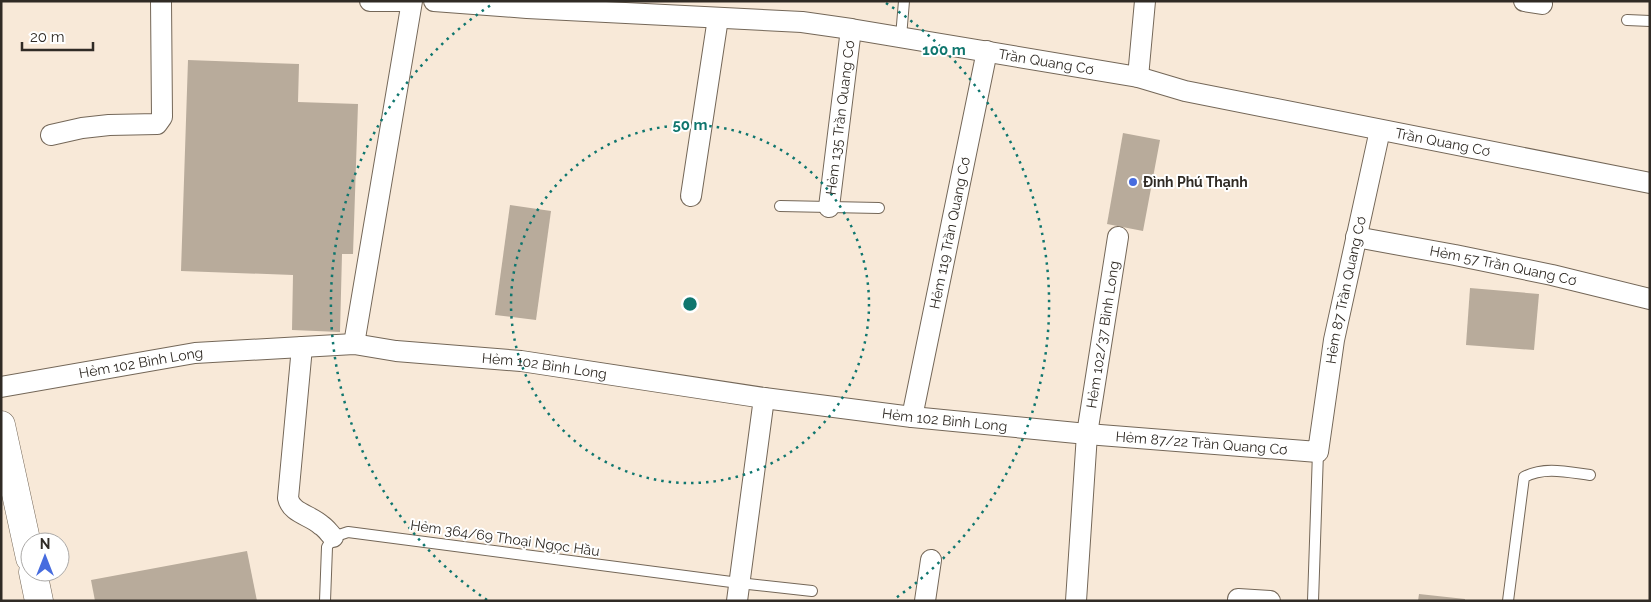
<svg xmlns="http://www.w3.org/2000/svg" width="1651" height="602" viewBox="0 0 1651 602" font-family="Raleway,sans-serif">
  <style>
    .building { fill: #b8ab9b }
    .lines { fill: none; stroke-linecap: round; stroke-linejoin: round }
    .service-casing { stroke: #746758; stroke-width: 12 }
    .minor-casing { stroke: #746758; stroke-width: 22 }
    .secondary-casing { stroke: #746758; stroke-width: 29 }
    .service { stroke: #fff; stroke-width: 10 }
    .minor { stroke: #fff; stroke-width: 20 }
    .secondary { stroke: #fff; stroke-width: 28 }
    .ring { fill: none; stroke: #0f766e; stroke-width: 2.5; stroke-dasharray: 2.5 5 }
    .poi-dot { fill: #476cdf; stroke: #fff; stroke-width: 2 }
    .labels { text-anchor: middle; stroke-width: 4; stroke-linejoin: round; paint-order: stroke }
    .street-label { font-size: 14px; fill: #302b25; stroke: #fff }
    .poi-label { font-size: 14px; font-weight: bold; fill: #302b25; stroke: #fff; text-anchor: start }
    .centre { fill: #0f766e; stroke: #fff; stroke-width: 2.5 }
    .ring-label { font-size: 15px; text-anchor: middle; font-weight: bold; fill: #0f766e; stroke: #fff; stroke-width: 4; stroke-linejoin: round; paint-order: stroke }
  </style>
  <rect width="100%" height="100%" fill="#f8e9d8"/>
  <g class="building">
    <path d="M188 60 299 64 298 102 358 104 353 254H342L340 332 292 330 293 275 181 271Z"/>
    <path d="M1123 133 1160 140 1143 231 1107 224Z"/>
    <path d="M510 205 551 211 536 320 495 315Z"/>
    <path d="M1470 288 1539 294 1534 350 1466 345Z"/>
    <path d="M247 551 257 601H95L91 580Z"/>
    <path d="M1419 594 1465 599V601H1418Z"/>
  </g>
  <g class="lines">
    <g class="service-casing">
      <g id="service">
        <path d="M1627 20 1650 21"/>
        <path d="M901 37 904 1"/>
        <path d="M780 206 879 208"/>
        <path d="M325 601 327 547 333 537 348 532 739 583 812 591"/>
        <path d="M1313 601 1318 452"/>
        <path d="M1508 601 1524 477C1544 466 1568 472 1590 475"/>
      </g>
    </g>
    <g class="minor-casing">
      <g id="minor">
        <path d="M370 1H401"/>
        <path id="s1" d="M434 1 527 8 802 22 851 29 1138 77 1185 91 1650 183"/>
        <path d="M1524 1 1542 4"/>
        <path d="M1138 77 1145 1"/>
        <path d="M51 135 82 128 109 125 157 124 162 117 161 1"/>
        <path d="M691 196 718 18"/>
        <path id="s2" d="M829 207 851 29"/>
        <path id="s3" d="M1356 237 1455 255 1552 275 1650 299"/>
        <path d="M354 344 412 1"/>
        <path d="M302 347 288 498C291 513 310 515 321 525 326 528 329 533 333 537"/>
        <path id="s4" d="M1 387 195 353 354 344 396 351 521 361 764 398 912 417 1087 434 1318 452 1334 340 1380 130"/>
        <path id="s5" d="M912 417 987 51"/>
        <path d="M737 601 764 398"/>
        <path d="M925 601 931 560"/>
        <path id="s6" d="M1076 601 1087 434 1118 237"/>
        <path d="M1238 601V599L1270 601"/>
      </g>
    </g>
    <g class="secondary-casing">
      <g id="secondary">
        <path d="M1 425 30 558"/>
        <path d="M33 572 39 601"/>
      </g>
    </g>
    <use href="#service" class="service"/>
    <use href="#minor" class="minor"/>
    <use href="#secondary" class="secondary"/>
  </g>
  <g class="ring">
    <circle cx="690" cy="304" r="179"/>
    <path d="M487 600A359 359 0 0 1 494 3M886 3A359 359 0 0 1 893 600"/>
  </g>
  <circle class="poi-dot" cx="1133" cy="182" r="5"/>
  <g class="labels">
    <g class="street-label">
      <text dy="5" stroke="none"><textPath href="#s1" startOffset="616">Trần Quang Cơ</textPath></text>
      <text dy="5" stroke="none"><textPath href="#s2" startOffset="90">Hẻm 135 Trần Quang Cơ</textPath></text>
      <text dy="5" stroke="none"><textPath href="#s1" startOffset="1021">Trần Quang Cơ</textPath></text>
      <text dy="5" stroke="none"><textPath href="#s5" startOffset="188">Hẻm 119 Trần Quang Cơ</textPath></text>
      <text dy="5" stroke="none"><textPath href="#s3" startOffset="150">Hẻm 57 Trần Quang Cơ</textPath></text>
      <text dy="5" stroke="none"><textPath href="#s4" startOffset="1491">Hẻm 87 Trần Quang Cơ</textPath></text>
      <text dy="5" stroke="none"><textPath href="#s6" startOffset="268">Hẻm 102/37 Bình Long</textPath></text>
      <text dy="5" stroke="none"><textPath href="#s4" startOffset="142">Hẻm 102 Bình Long</textPath></text>
      <text dy="5" stroke="none"><textPath href="#s4" startOffset="548">Hẻm 102 Bình Long</textPath></text>
      <text dy="5" stroke="none"><textPath href="#s4" startOffset="952">Hẻm 102 Bình Long</textPath></text>
      <text dy="5" stroke="none"><textPath href="#s4" startOffset="1210">Hẻm 87/22 Trần Quang Cơ</textPath></text>
      <text transform="translate(505 538) rotate(8)" y="5">Hẻm 364/69 Thoại Ngọc Hầu</text>
    </g>
    <g class="poi-label">
      <text x="1143" y="187">Đình Phú Thạnh</text>
    </g>
  </g>
  <circle cx="690" cy="304" r="8" class="centre"/>
  <g class="ring-label">
    <text x="944" y="55">100 m</text>
    <text x="690" y="130">50 m</text>
  </g>
  <rect width="1651" height="602" fill="none" stroke="#302b25" stroke-width="5"/>
  <g transform="translate(45 557)"><circle r="24" fill="#ffffff" stroke="#acaaa8"/>
  <path d="M0-4L9 19L0 12L-9 19Z" fill="#476cdf"/>
  <text y="-8" font-size="14" font-weight="bold" text-anchor="middle" fill="#302b25">N</text>
  </g>
  <path d="M22 42v8h71v-8" fill="none" stroke="#302b25" stroke-width="2.5"/>
  <text x="30" y="42" font-size="15" fill="#302b25" stroke="#ffffff" stroke-width="4" paint-order="stroke">20 m</text>
</svg>
